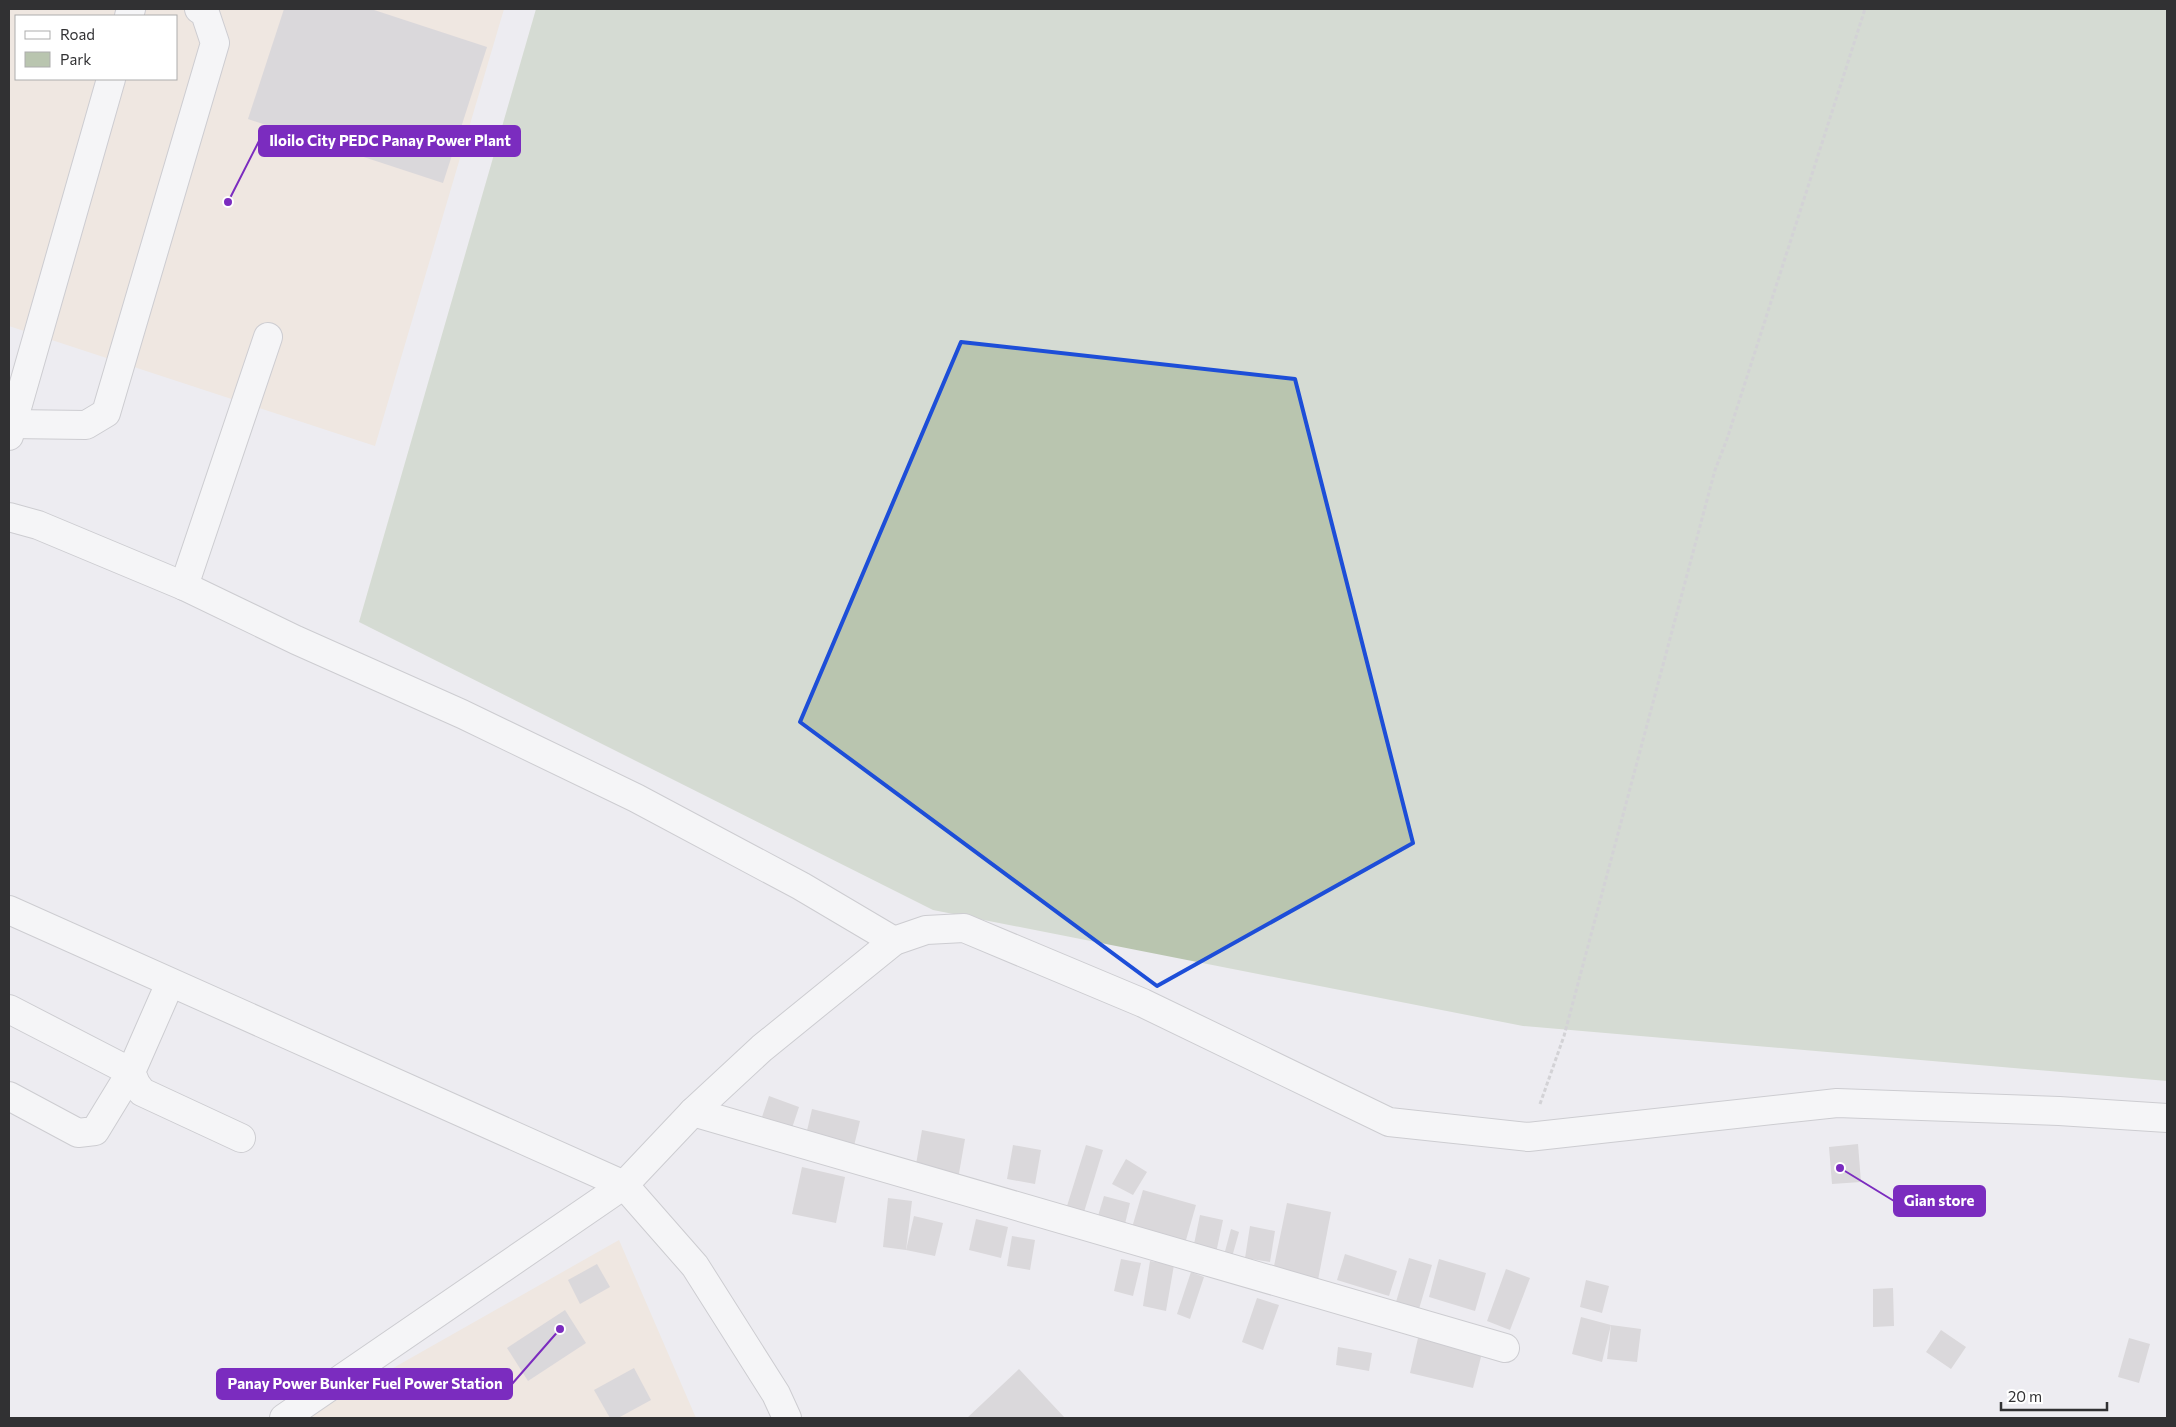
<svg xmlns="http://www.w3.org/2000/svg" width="2176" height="1427" viewBox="0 0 2176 1427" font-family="Commissioner,sans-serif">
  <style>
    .industrial { fill: #f1dfce; fill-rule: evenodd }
    .green { fill: #b9c5af }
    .building { fill: #c4bec0 }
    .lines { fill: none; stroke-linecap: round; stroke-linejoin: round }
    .minor-casing { stroke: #a6a5ab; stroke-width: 30 }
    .path { stroke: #b3b2b6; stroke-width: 3; stroke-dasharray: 4 2.5; stroke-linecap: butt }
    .minor { stroke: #fff; stroke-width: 28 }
    .marked { fill: none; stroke: #1d4ed8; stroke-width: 4; stroke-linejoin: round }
    .leader { fill: none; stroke: #7b2cbf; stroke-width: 2 }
    .callout-dot { fill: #7b2cbf; stroke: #fff; stroke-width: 2 }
    .callout { fill: #7b2cbf; stroke: #7b2cbf; stroke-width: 2 }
    .callout-label { font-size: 15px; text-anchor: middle; font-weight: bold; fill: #fff }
  </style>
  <rect width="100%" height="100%" fill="#edecf1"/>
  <g class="industrial">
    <path d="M9 9H504L375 446 9 326ZM16 16H176V79H16Z"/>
    <path d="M619 1240 696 1418H305Z"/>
  </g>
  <path class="green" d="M536 9H2167V1081L1523 1026 933 910 359 622Z"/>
  <g class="building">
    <path d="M284 9H371L487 47 443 183 248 119Z"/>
    <path d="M769 1096 799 1107 789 1137 759 1126Z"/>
    <path d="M812 1109 860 1121 854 1146 806 1135Z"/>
    <path d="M922 1130 965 1139 958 1179 915 1170Z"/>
    <path d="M1858 1144 1861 1182 1832 1184 1829 1147Z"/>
    <path d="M1013 1145 1041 1150 1035 1184 1007 1179Z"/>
    <path d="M1086 1145 1103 1150 1084 1212 1067 1206Z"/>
    <path d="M1126 1159 1147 1172 1133 1195 1112 1184Z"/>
    <path d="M802 1167 845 1177 836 1223 792 1214Z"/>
    <path d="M1143 1190 1196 1205 1184 1247 1131 1231Z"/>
    <path d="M1104 1196 1130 1203 1125 1224 1098 1216Z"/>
    <path d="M888 1198 912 1201 906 1250 883 1247Z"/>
    <path d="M1287 1203 1331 1212 1318 1280 1273 1271Z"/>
    <path d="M1200 1215 1223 1220 1216 1253 1193 1249Z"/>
    <path d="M914 1216 943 1223 935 1256 906 1250Z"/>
    <path d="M976 1219 1008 1227 1001 1258 969 1250Z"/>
    <path d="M1250 1226 1275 1231 1270 1262 1245 1258Z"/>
    <path d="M1231 1229 1239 1232 1232 1257 1224 1255Z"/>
    <path d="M1012 1236 1035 1240 1030 1270 1007 1266Z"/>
    <path d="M1345 1254 1397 1271 1389 1296 1337 1280Z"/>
    <path d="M1409 1258 1432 1265 1419 1309 1396 1302Z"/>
    <path d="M1121 1259 1141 1263 1133 1296 1114 1291Z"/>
    <path d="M1439 1259 1486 1273 1475 1311 1429 1297Z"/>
    <path d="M1150 1261 1174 1265 1166 1311 1143 1306Z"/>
    <path d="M597 1264 610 1287 580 1304 568 1280Z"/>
    <path d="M1506 1269 1530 1278 1510 1330 1487 1321Z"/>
    <path d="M1191 1272 1204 1277 1190 1319 1177 1314Z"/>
    <path d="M1586 1280 1609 1286 1602 1313 1580 1307Z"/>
    <path d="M1893 1288 1894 1326 1873 1327V1289Z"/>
    <path d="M1257 1298 1279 1305 1263 1350 1242 1342Z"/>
    <path d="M565 1310 586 1343 528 1381 507 1348Z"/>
    <path d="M1581 1317 1611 1325 1602 1362 1572 1354Z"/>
    <path d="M1611 1325 1641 1329 1637 1362 1607 1359Z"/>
    <path d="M1941 1330 1966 1347 1951 1369 1926 1352Z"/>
    <path d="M1418 1338 1482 1353 1473 1388 1410 1373Z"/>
    <path d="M2129 1338 2150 1344 2139 1383 2118 1377Z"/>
    <path d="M1338 1347 1372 1353 1369 1371 1336 1365Z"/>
    <path d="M634 1368 651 1400 618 1418H610L594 1390Z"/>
    <path d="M1019 1369 1065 1418H967Z"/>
  </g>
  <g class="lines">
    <g class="minor-casing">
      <g id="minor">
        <path d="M129 16 131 9"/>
        <path d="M11 424 86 425 106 413 215 43 205 13 199 9"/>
        <path d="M9 436 111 79"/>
        <path d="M9 517 38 525 184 586 296 640 462 714 636 798 801 886 894 941"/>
        <path d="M184 586 268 337"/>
        <path d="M9 910 624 1185 695 1266 776 1394 787 1418"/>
        <path d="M170 983 131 1072 136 1084 142 1092 241 1138"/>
        <path d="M9 1009 131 1072 95 1131 78 1133 9 1096"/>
        <path d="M693 1112 1505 1348"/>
        <path d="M284 1418 624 1185 693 1112 762 1048 894 941 926 930 964 928 1143 1003 1389 1122 1528 1137 1837 1103 2059 1111 2167 1118"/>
      </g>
    </g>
    <path class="path" d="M1540 1104 1564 1036 1715 470 1727 439 1865 9"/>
    <use href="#minor" class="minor"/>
  </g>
  <path d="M0 0H2176V1427H0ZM961 342 1295 379 1413 843 1157 986 800 722Z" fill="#edecf1" fill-opacity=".55" fill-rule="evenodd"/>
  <path class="marked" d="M961 342 1295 379 1413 843 1157 986 800 722Z"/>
  <path class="leader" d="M228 202L259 141M1840 1168L1894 1201M560 1329L512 1384"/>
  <g class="callout-dot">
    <circle cx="228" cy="202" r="5"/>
    <circle cx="1840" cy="1168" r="5"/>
    <circle cx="560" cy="1329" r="5"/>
  </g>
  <g class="callout">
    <rect x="259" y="126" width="261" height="30" rx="5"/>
    <rect x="1894" y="1186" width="91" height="30" rx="5"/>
    <rect x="217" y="1369" width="295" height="30" rx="5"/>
  </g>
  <g class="callout-label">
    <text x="390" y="146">Iloilo City PEDC Panay Power Plant</text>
    <text x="1939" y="1206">Gian store</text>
    <text x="365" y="1389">Panay Power Bunker Fuel Power Station</text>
  </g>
  <rect width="2176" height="1427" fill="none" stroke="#313133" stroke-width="20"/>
  <rect x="15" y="15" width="162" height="65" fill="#ffffff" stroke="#adadad"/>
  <rect x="25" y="31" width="25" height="8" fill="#ffffff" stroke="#adadad"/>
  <text x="60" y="40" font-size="15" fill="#313133">Road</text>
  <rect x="25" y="52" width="25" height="15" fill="#b9c5af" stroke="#adadad"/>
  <text x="60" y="65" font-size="15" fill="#313133">Park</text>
  <path d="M2001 1402v8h106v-8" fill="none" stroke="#313133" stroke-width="2.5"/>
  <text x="2008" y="1402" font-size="15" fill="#313133" stroke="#ffffff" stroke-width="4" paint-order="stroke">20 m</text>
</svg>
